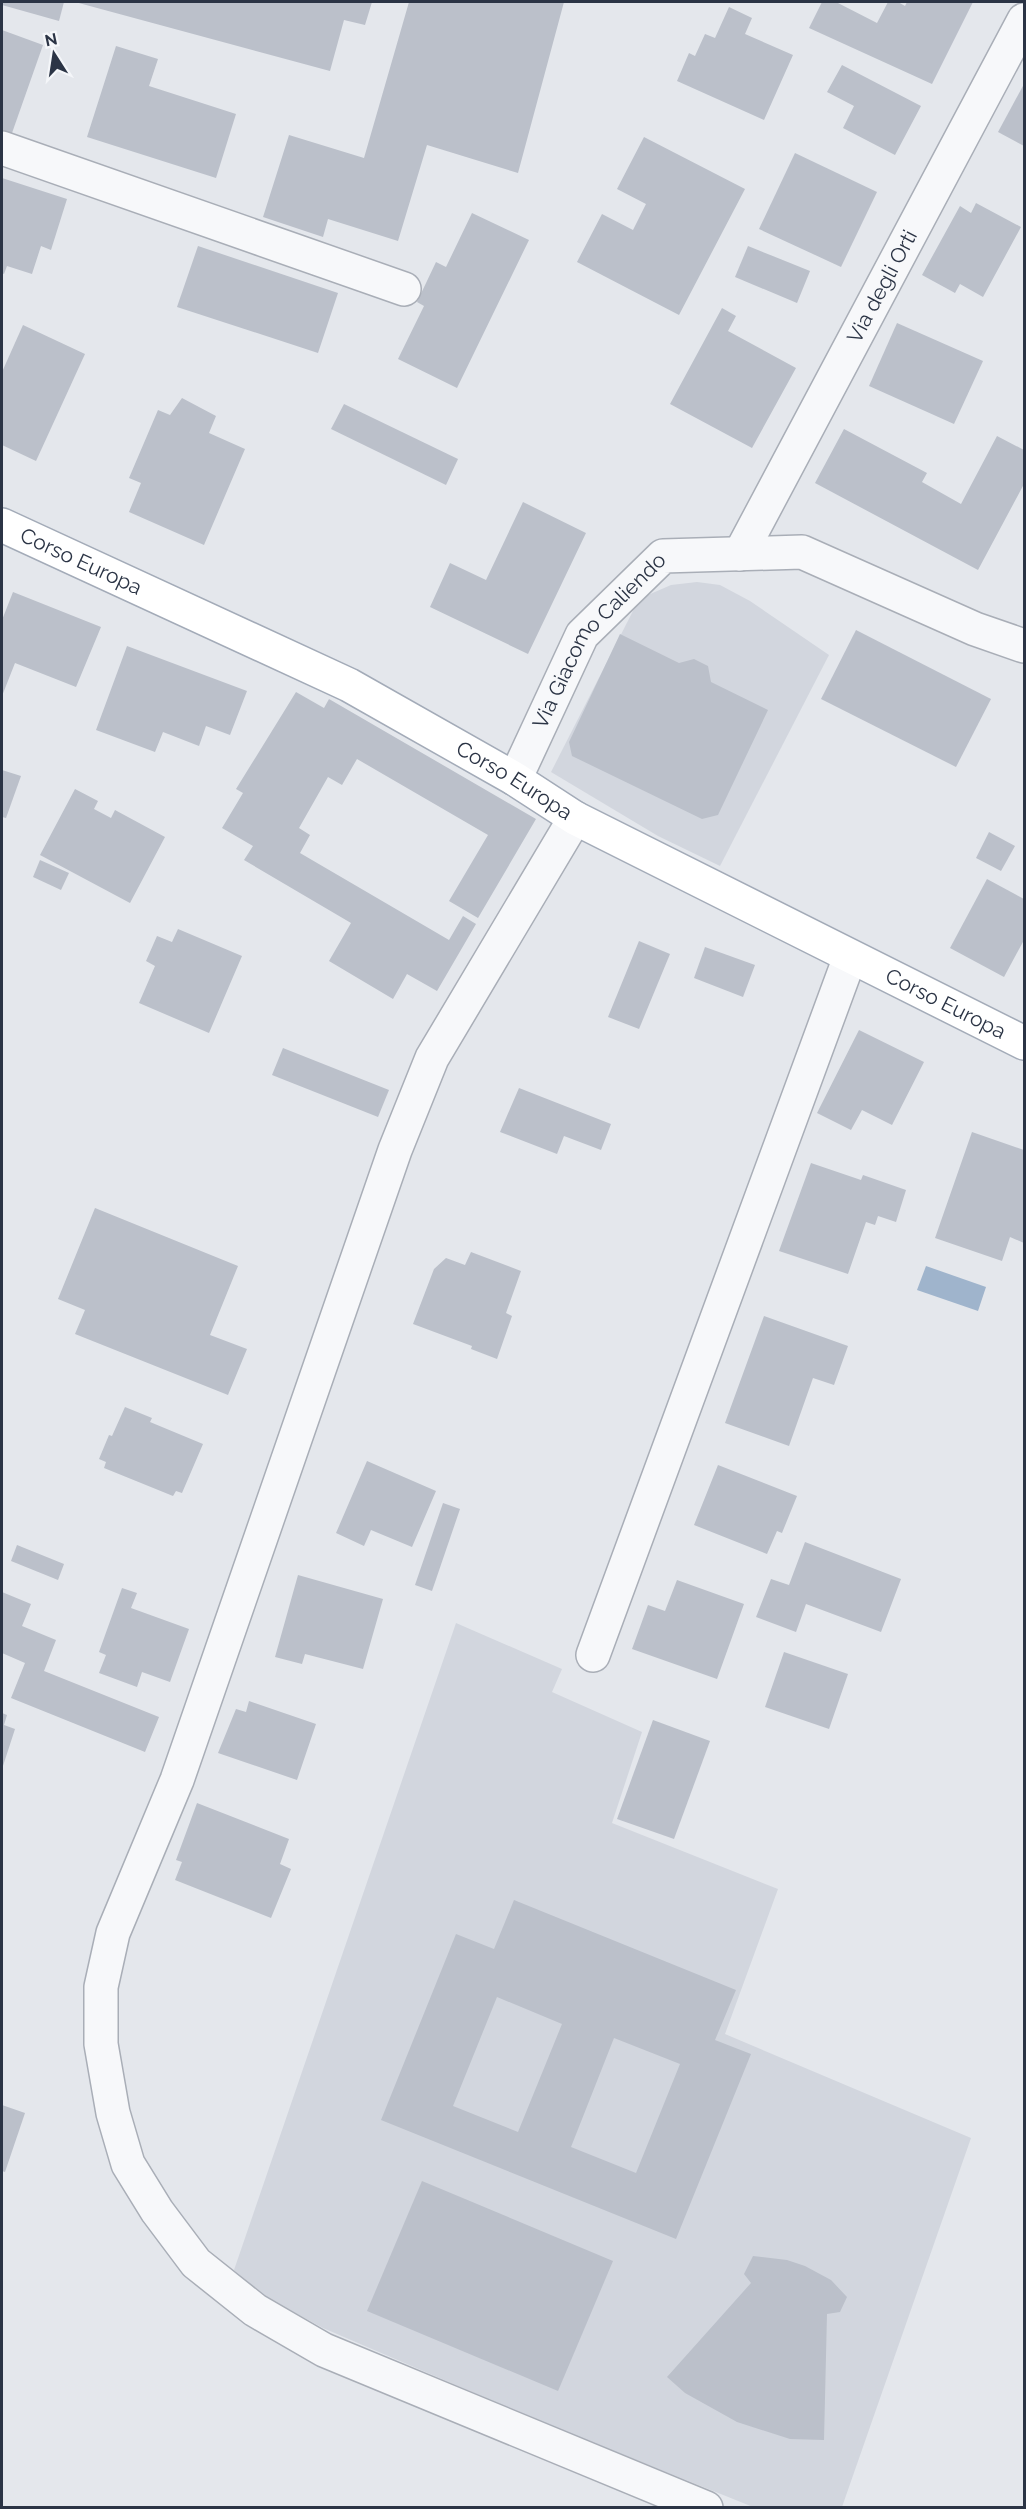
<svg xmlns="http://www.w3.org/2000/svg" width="1026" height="2509" viewBox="0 0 1026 2509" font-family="Raleway,sans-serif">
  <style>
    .built { fill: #d2d6de }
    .water { fill: #9fb4cc }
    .building { fill: #bbc0ca; fill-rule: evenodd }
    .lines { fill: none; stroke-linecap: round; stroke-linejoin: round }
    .minor-casing { stroke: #a9aeb7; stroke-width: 36 }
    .major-casing { stroke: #a3abb8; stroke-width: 36 }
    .minor { stroke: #f7f8fa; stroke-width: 33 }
    .major { stroke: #fff; stroke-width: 33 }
    .labels { text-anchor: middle; stroke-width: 4.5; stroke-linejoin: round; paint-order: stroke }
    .street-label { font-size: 21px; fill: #2b3445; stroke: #f4f6f9 }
  </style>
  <rect width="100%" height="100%" fill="#e4e7ec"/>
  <g class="built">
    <path d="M697 582 720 585 750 601 829 655 720 866 658 836 551 772 636 605 648 595 671 585Z"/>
    <path d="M456 1623 562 1669 552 1692 642 1732 612 1823 778 1889 725 2034 971 2138 842 2507H753L542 2422 323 2328 266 2297 234 2270Z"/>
  </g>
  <path class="water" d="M926 1266 986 1287 978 1311 917 1290Z"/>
  <g class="building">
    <path d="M2 2H64L59 21 2 5Z"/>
    <path d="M75 2H372L365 25 344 20 330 71Z"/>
    <path d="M409 2H564L518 173 427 145 398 241 328 219 323 237 263 217 289 135 364 158Z"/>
    <path d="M822 2H836L877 23 888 2H898L905 6 907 2H973L932 84 809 28Z"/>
    <path d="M729 7 752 18 745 34 793 55 764 120 677 81 689 53 695 56 705 34 715 38Z"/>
    <path d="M2 30 43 45 12 133 2 130Z"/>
    <path d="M116 46 158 59 149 86 236 114 216 178 87 137Z"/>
    <path d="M842 65 921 106 895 155 843 128 854 106 827 92Z"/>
    <path d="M1024 84V146L998 132Z"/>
    <path d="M644 137 745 189 679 315 577 262 602 214 633 230 646 204 617 189Z"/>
    <path d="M795 153 877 192 841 267 759 229Z"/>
    <path d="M2 178 67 199 51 250 41 246 32 274 7 266 4 274 2 273Z"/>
    <path d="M976 203 1021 227 983 297 960 284 955 293 922 275 960 206 971 213Z"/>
    <path d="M472 213 529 240 457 388 398 359 424 306 417 302 436 262 446 267Z"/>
    <path d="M198 246 338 293 318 353 177 307Z"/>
    <path d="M748 246 810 271 797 303 735 277Z"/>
    <path d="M722 308 736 316 728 331 796 368 752 448 670 404Z"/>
    <path d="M897 323 983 361 954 424 869 386Z"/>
    <path d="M23 325 85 354 36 461 2 445V372Z"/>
    <path d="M182 398 216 416 209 433 245 449 204 545 129 512 141 483 129 478 158 410 170 415Z"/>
    <path d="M344 404 458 459 446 485 331 429Z"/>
    <path d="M844 429 927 473 922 482 961 504 997 436 1024 450V484L978 570 815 483Z"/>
    <path d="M523 502 586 533 528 654 430 607 450 563 486 580Z"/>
    <path d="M13 592 101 627 76 687 15 663 2 696V620Z"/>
    <path d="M856 630 991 699 956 767 821 699Z"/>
    <path d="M620 634 679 663 694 659 708 666 711 682 768 710 718 815 702 819 572 756 569 742Z"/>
    <path d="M127 646 247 691 230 735 206 726 199 746 163 732 155 752 96 730Z"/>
    <path d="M296 692 324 708 329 699 536 819 478 918 449 901 488 835 357 759 342 785 328 777 299 828 310 835 300 853 449 940 463 916 476 924 437 991 407 974 393 999 329 961 351 923 244 860 253 846 222 828 243 793 236 789Z"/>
    <path d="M2 770 21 776 6 818 2 817Z"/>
    <path d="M75 789 98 801 94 809 111 818 115 810 165 837 130 903 40 855Z"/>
    <path d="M989 832 1015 846 1001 871 976 858Z"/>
    <path d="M40 860 69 873 61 890 33 877Z"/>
    <path d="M987 879 1024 899V940L1004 977 950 948Z"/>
    <path d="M178 929 242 956 209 1033 139 1003 155 966 146 961 157 936 172 942Z"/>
    <path d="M639 941 670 954 639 1029 608 1017Z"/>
    <path d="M705 947 755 965 743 997 694 978Z"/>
    <path d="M859 1030 924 1062 892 1125 862 1110 851 1130 817 1113Z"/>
    <path d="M283 1048 389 1090 378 1117 272 1075Z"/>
    <path d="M519 1088 611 1124 601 1150 564 1136 557 1154 500 1132Z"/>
    <path d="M972 1132 1024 1150V1243L1010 1237 1002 1261 935 1238Z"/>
    <path d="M811 1163 861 1180 863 1175 906 1190 896 1222 878 1216 875 1225 866 1222 848 1274 779 1251Z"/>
    <path d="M95 1208 238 1266 210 1335 247 1349 228 1395 75 1334 85 1310 58 1299Z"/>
    <path d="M471 1252 521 1271 506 1313 512 1316 497 1359 471 1349 472 1346 413 1324 434 1269 446 1258 465 1265Z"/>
    <path d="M764 1316 848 1346 834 1385 813 1378 789 1446 725 1423Z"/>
    <path d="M125 1407 152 1418 150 1422 203 1444 182 1493 176 1491 173 1496 104 1468 106 1462 99 1459 109 1435 112 1436Z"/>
    <path d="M367 1461 436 1491 412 1547 371 1530 364 1546 336 1533Z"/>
    <path d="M718 1465 797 1496 782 1533 777 1531 767 1554 694 1525Z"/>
    <path d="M443 1503 460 1509 432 1591 415 1585Z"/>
    <path d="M805 1542 901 1579 881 1632 806 1604 796 1632 756 1617 771 1579 789 1585Z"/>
    <path d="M17 1545 64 1564 58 1580 11 1561Z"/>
    <path d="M298 1575 383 1599 363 1669 305 1654 302 1664 275 1657Z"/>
    <path d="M677 1580 744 1604 717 1679 632 1649 648 1605 665 1611Z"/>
    <path d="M122 1588 137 1593 131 1608 189 1629 170 1682 142 1672 137 1687 99 1673 106 1655 99 1652Z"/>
    <path d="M2 1592 31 1604 22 1626 56 1640 44 1671 159 1717 145 1752 11 1698 25 1663 2 1653Z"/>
    <path d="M784 1652 848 1674 829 1729 765 1707Z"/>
    <path d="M249 1701 316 1724 297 1780 218 1753 236 1709 246 1712Z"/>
    <path d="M2 1713 7 1715 4 1725 15 1729 2 1769Z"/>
    <path d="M653 1720 710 1741 674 1839 617 1819Z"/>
    <path d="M197 1803 289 1839 280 1864 291 1869 271 1918 175 1880 182 1862 176 1860Z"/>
    <path d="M514 1900 736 1990 715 2040 751 2054 676 2239 381 2120 456 1934 494 1949ZM497 1997 562 2024 518 2132 453 2106ZM614 2038 680 2064 636 2173 571 2147Z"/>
    <path d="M2 2105 25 2113 5 2172 2 2171Z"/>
    <path d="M422 2181 613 2261 558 2391 367 2311Z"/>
    <path d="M753 2256 787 2260 805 2266 831 2280 847 2297 840 2312 827 2314 824 2440 790 2439 737 2422 685 2393 667 2377 751 2283 744 2274Z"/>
  </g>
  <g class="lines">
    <g class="minor-casing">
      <g id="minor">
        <path d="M2 148 404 289"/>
        <path id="s1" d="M740 554 1024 20"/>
        <path id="s2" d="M515 779 582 635 663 556 802 552 975 629 1024 646"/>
        <path d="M575 818 432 1058 395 1150 177 1780 113 1933 101 1987V2044L113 2113 128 2164 157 2211 196 2263 255 2310 324 2350 706 2508"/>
        <path d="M593 1655 850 957"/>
      </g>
    </g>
    <g class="major-casing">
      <g id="major">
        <path id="s3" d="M2 525 349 685 515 779 575 818 1024 1043"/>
      </g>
    </g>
    <use href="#minor" class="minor"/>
    <use href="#major" class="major"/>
  </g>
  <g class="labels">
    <g class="street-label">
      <text dy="7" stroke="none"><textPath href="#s1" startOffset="303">Via degli Orti</textPath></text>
      <text dy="7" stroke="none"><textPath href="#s3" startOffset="87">Corso Europa</textPath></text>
      <text dy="7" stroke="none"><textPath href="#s2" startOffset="164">Via Giacomo Caliendo</textPath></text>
      <text dy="7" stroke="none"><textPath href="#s3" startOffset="573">Corso Europa</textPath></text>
      <text dy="7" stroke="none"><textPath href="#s3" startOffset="1059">Corso Europa</textPath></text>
    </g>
  </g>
  <rect width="1026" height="2509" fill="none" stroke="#2b3445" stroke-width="6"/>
  <g transform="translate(54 54) rotate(348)" stroke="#f4f6f9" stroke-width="4.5" paint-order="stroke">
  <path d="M0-4.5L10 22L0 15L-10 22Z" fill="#2b3445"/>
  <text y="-9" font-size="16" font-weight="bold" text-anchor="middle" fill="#2b3445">N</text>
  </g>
</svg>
